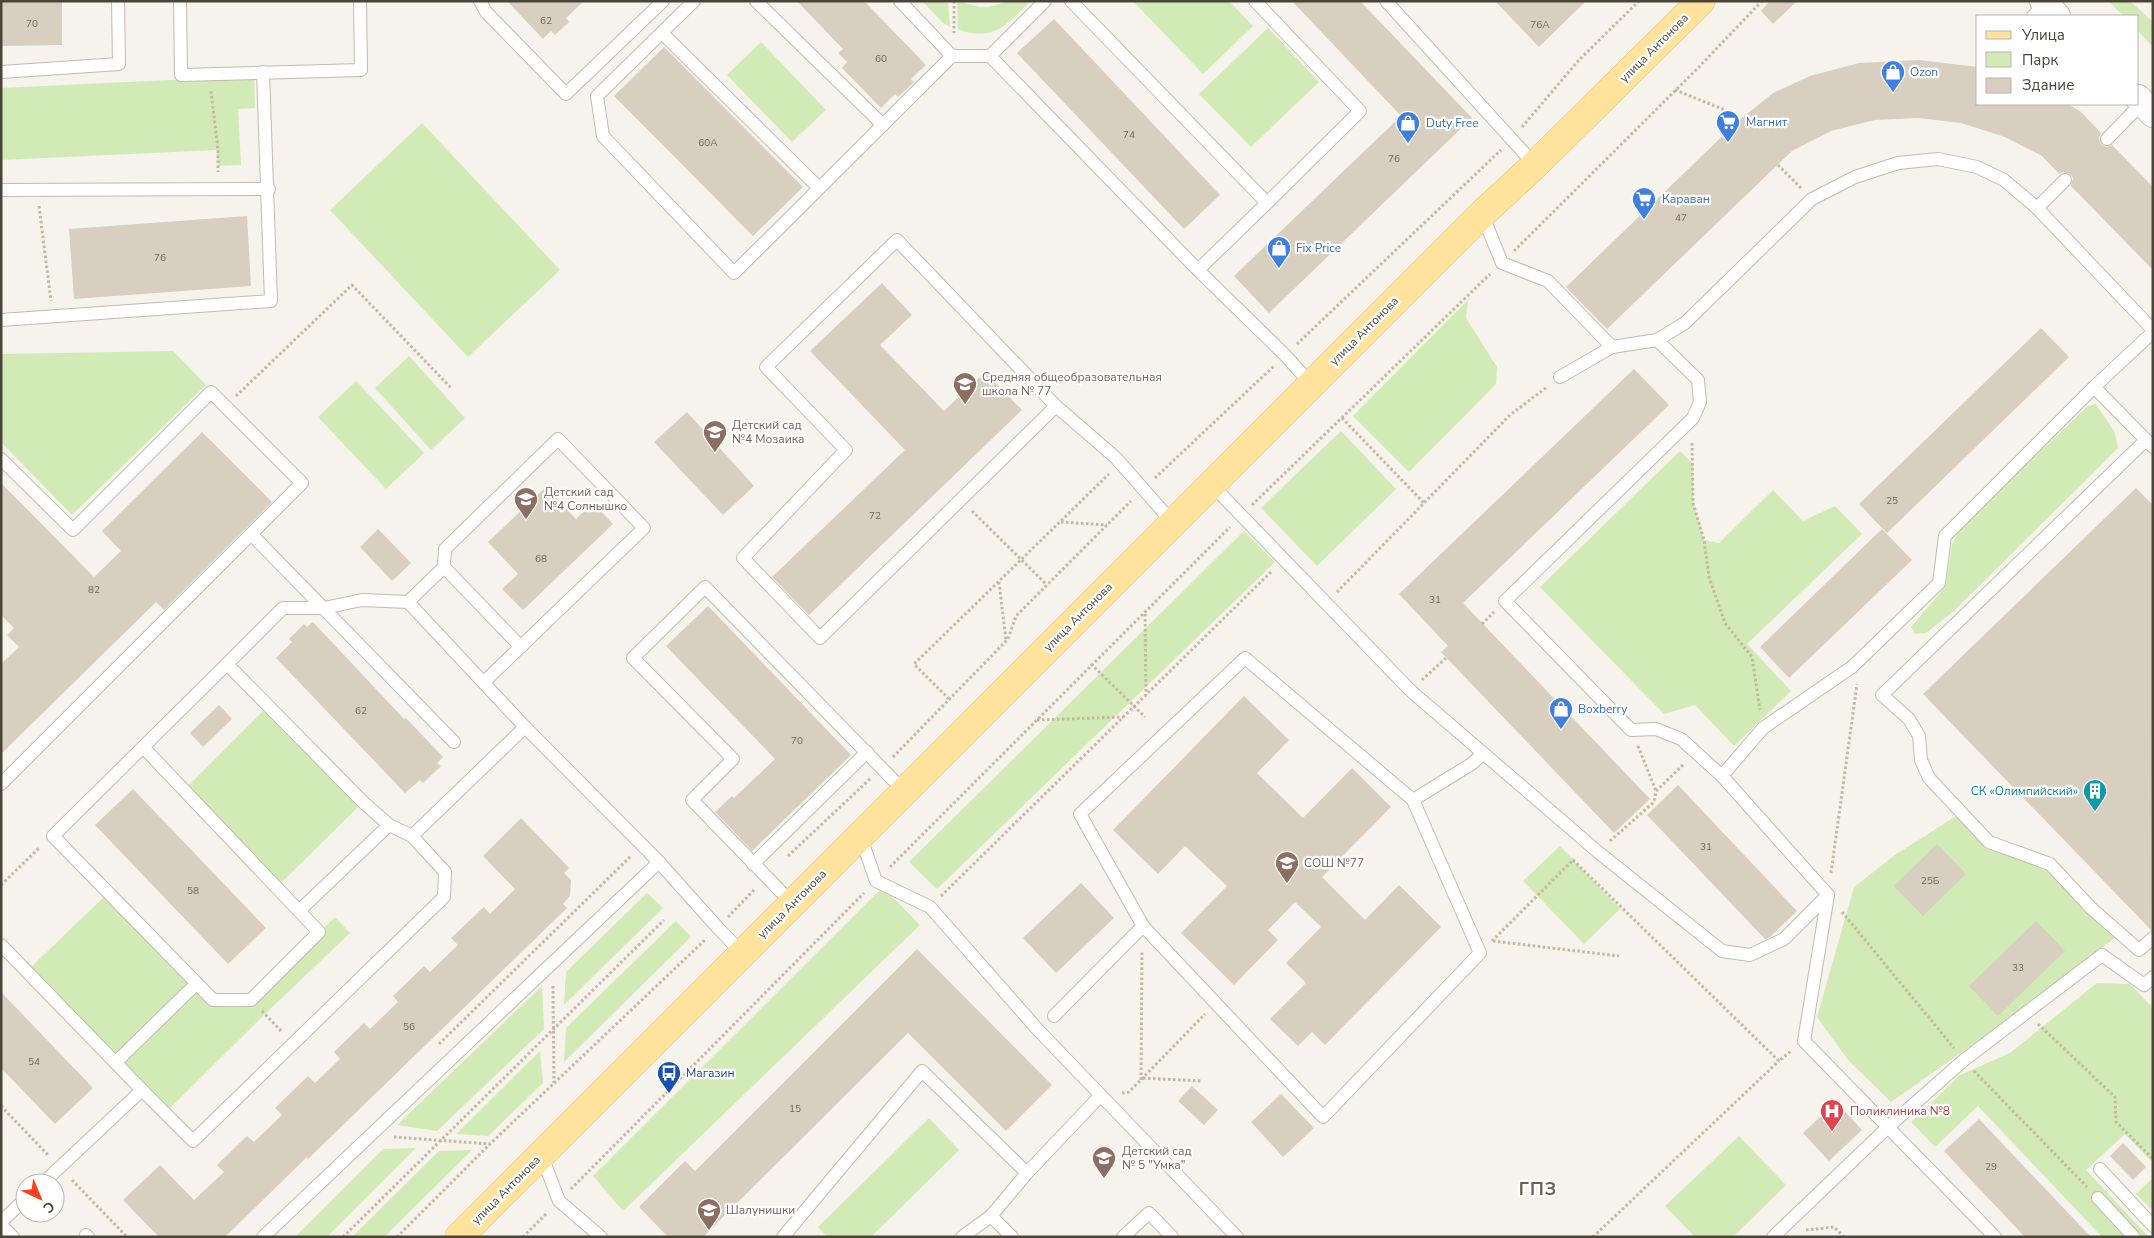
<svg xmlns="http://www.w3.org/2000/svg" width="2154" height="1238" viewBox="0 0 2154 1238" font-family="'Nunito Sans',sans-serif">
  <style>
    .green { fill: #d2eab5 }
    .building { fill: #d8cfc1 }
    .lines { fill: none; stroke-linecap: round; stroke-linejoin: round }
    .lane-casing { stroke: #c2bbae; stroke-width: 14 }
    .street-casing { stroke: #c2bbae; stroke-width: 28 }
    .primary-casing { stroke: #e6c16a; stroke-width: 29 }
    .path { stroke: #c4b79f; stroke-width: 3; stroke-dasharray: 2.5 2.5; stroke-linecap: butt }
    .lane { stroke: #fff; stroke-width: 12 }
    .street { stroke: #fff; stroke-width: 26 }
    .primary { stroke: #ffe39c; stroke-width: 28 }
    .labels { text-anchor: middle; stroke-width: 4.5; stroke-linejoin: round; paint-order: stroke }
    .number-label { font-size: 10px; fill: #6e675b }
    .street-label { font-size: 12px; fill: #4b4439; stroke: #fff }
    .shop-label { font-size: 12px; fill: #366cbe; stroke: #fff; text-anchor: start }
    .education-label { font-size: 12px; fill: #785e54; stroke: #fff; text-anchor: start }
    .culture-label { font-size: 12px; fill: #0d838f; stroke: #fff; text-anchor: end }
    .transit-label { font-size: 12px; fill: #164399; stroke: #fff; text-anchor: start }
    .health-label { font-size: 12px; fill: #be3a42; stroke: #fff; text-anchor: start }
    .district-label { font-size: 18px; font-weight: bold; letter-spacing: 1px; fill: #6e6250; stroke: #fff }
  </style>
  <rect width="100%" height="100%" fill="#f6f3ec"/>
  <g class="green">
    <path d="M922 1H948L950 27 943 23Z"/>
    <path d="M957 1 979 7H989L1008 1H1031C1007 24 993 43 958 29Z"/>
    <path d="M1133 1H1229L1253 26 1203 74Z"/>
    <path d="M2109 1H2130L2153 22V47L2138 31V16H2123Z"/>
    <path d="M1268 28 1319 82 1251 147 1199 94Z"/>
    <path d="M761 42 826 110 792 142 727 75Z"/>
    <path d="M254 76 255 108 238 109 241 165 218 166 217 150 1 160V88Z"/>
    <path d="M422 123 560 270 468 357 330 210Z"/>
    <path d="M1468 300 1466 318 1497 367 1496 384 1409 472 1353 416Z"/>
    <path d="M173 351 206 385 72 515 1 442V354Z"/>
    <path d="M409 356 465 418 431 450 375 388Z"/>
    <path d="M356 381 424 453 386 489 318 417Z"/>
    <path d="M2096 404 2115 433 2118 448 1954 611 1926 633 1915 634 1911 627 1946 586 1952 545 1960 527 2088 406Z"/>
    <path d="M1341 431 1396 489 1317 566 1261 508Z"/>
    <path d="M1680 451 1693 464V503L1704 540 1719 543 1773 490 1803 521 1835 506 1862 534 1747 644 1791 691 1734 746 1695 705 1664 714 1540 587Z"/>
    <path d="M1244 531 1275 562 937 889 909 862Z"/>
    <path d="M268 706 363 802 277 887 184 790Z"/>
    <path d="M1956 816 1988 847 2048 869 2084 910 2116 937 1999 1026 1891 1102 1848 1060 1817 1017 1854 887 1895 855Z"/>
    <path d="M1560 846 1620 909 1584 944 1523 881Z"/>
    <path d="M883 887 920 925 623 1211 593 1176Z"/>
    <path d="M108 893 213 1000H251L335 917 350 933 265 1014 165 1113 27 971Z"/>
    <path d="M647 893 663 908 564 1005 566 972Z"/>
    <path d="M676 921 691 937 564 1062 566 1028Z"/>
    <path d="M2097 983 2130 984 2153 1008V1163L2125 1134 2086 1170 2149 1237H2102L1978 1106 1935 1147 1911 1122 1960 1075 2010 1053Z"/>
    <path d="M542 986 544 1029 437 1131 397 1125Z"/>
    <path d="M540 1051 543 1083 488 1136 456 1134Z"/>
    <path d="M929 1118 959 1150 871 1237H827L818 1227Z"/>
    <path d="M1739 1136 1786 1185 1733 1237H1695L1665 1206Z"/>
    <path d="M416 1148 327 1237H295L383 1149Z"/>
    <path d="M472 1150 384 1237H352L439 1151Z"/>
    <path d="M2153 1178V1211L2136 1194Z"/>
  </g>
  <g class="building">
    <path d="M1 1H62V45L1 46Z"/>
    <path d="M507 1H584L566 18 569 22 555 35 551 31 543 39Z"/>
    <path d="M797 1H864L926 65 911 79 914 82 898 97 895 94 881 108 842 68 847 62 838 53 843 49Z"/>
    <path d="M1292 1H1360L1472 118 1269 313 1234 276 1401 116Z"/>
    <path d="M1495 1H1586L1539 47Z"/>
    <path d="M1770 1H1797L1773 24 1761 11Z"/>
    <path d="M1054 19 1220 195 1184 229 1017 53Z"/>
    <path d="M664 47 803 187 753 236 614 96Z"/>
    <path d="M1919 60 1978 67V104H2068L2081 112 2101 133 2099 138 2101 144 2106 147 2112 145 2153 187V270L2071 186 2073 178 2070 174 2063 172 2059 174 2042 156 2005 137 1961 123 1918 118 1875 120 1831 131 1792 151 1607 329 1566 287 1737 122 1773 93 1810 76 1859 63Z"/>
    <path d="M247 216 251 286 74 299 69 229Z"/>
    <path d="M882 283 912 315 880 345 944 411 985 372 1022 410 809 615 772 577 905 450 810 351Z"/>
    <path d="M2041 328 2069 357 1887 533 1859 504Z"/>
    <path d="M1634 369 1669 405 1463 603 1650 799 1614 833 1441 652 1448 646 1399 594Z"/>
    <path d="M687 412 754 486 723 515 654 442Z"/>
    <path d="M202 432 272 502 164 610 156 602 1 754V664L19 647 7 635 14 628 1 615V483L94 577 121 551 102 531Z"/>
    <path d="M546 487 576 519 593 503 613 524 523 610 502 589 518 574 488 542Z"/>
    <path d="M2136 488 2153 505 2151 930 1923 694Z"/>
    <path d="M378 529 411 563 392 581 360 547Z"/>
    <path d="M1882 529 1912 560 1789 678 1760 647Z"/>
    <path d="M708 606 851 755 752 851 715 812 732 796 734 798 775 759 666 646Z"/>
    <path d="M313 622 404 719 406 718 443 757 437 763 441 766 423 783 420 780 405 793 276 658 292 642 289 639 304 624 307 627Z"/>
    <path d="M1244 696 1289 740 1257 773 1303 818 1352 768 1391 807 1322 877 1365 920 1399 885 1441 927 1325 1045 1312 1032 1298 1046 1270 1019 1306 983 1286 963 1321 927 1295 902 1268 930 1278 940 1234 985 1181 933 1227 886 1185 846 1158 874 1113 830Z"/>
    <path d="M219 705 232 719 203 747 190 733Z"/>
    <path d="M1678 785 1797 911 1770 937 1765 939 1647 815Z"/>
    <path d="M133 789 266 928 228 964 95 825Z"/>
    <path d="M521 818 569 868 564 873 571 880 570 896 563 904 567 908 308 1159 307 1157 225 1237H159L123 1200 160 1165 194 1200 224 1172 217 1165 247 1136 254 1142 282 1115 275 1108 308 1076 315 1083 340 1059 334 1052 364 1023 370 1029 398 1002 393 996 424 966 430 972 458 945 451 938 484 907 490 914 515 889 483 856Z"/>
    <path d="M1937 844 1966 874 1923 916 1894 886Z"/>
    <path d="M1081 883 1114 918 1056 973 1023 938Z"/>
    <path d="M2036 921 2065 951 1998 1016 1969 986Z"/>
    <path d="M917 949 1052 1085 1006 1131 908 1033 703 1237H668L639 1207 685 1161 695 1171Z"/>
    <path d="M1 992 93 1088 55 1124 1 1068Z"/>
    <path d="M1192 1086 1218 1110 1204 1125 1178 1101Z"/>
    <path d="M1281 1094 1314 1128 1283 1157 1251 1122Z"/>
    <path d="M1836 1102 1862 1130 1829 1161 1803 1133Z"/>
    <path d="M1979 1119 2091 1237H2025L1971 1180 1944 1151Z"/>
    <path d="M2123 1143 2146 1167 2133 1180 2110 1156Z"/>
  </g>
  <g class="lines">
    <g class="lane-casing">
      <g id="lane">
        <path d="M180 1 181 75 361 70 360 1"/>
        <path d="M480 1 486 12 566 94 663 1"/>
        <path d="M694 1 597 96 603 136 734 273 952 56H990"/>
        <path d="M756 1 883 125"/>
        <path d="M900 1 952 56"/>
        <path d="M1045 1 990 56 1198 270 1285 355 1311 384"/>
        <path d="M1071 1 1267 203 1198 270"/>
        <path d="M1255 1 1360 111 1267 203"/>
        <path d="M1386 1 1535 165"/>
        <path d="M2033 16 2045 4"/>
        <path d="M662 33 819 188"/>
        <path d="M1 72 119 64 118 1"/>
        <path d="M2107 139 2142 103"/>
        <path d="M1 190 269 189"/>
        <path d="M2037 208 2065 180"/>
        <path d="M1482 214 1502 263 1548 281 1612 347 1657 340 1698 380 1700 402 1693 418 1505 601 1631 730 1656 729 1681 739 1722 776 1828 895"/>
        <path d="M1 320 271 301 263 72"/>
        <path d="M1657 340 1685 323 1812 199 1855 177 1898 163 1938 159 1977 167 2004 180 2037 208 2153 330"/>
        <path d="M1560 377 1612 347"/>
        <path d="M2094 387 2153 447"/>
        <path d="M1056 406 820 638 743 558 846 450 766 367 897 240 1056 406 1116 458 1173 523"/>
        <path d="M2146 440 1882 695 1909 719 1919 736 1921 760 1929 778 1989 842 2050 864 2091 908 2139 950 2153 938"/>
        <path d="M1 459 73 530 211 392 302 483 1 784"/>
        <path d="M1211 484 1411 691 1598 852 1722 951 1750 955 1784 939 1828 895"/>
        <path d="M251 534 454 742"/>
        <path d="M408 602 444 567"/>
        <path d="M227 664 283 608H324L362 600 408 602 525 727 659 862 718 928 742 953"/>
        <path d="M484 682 644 528 558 439 445 549 444 567 521 647"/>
        <path d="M1722 776 1763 728 1852 667 1939 583 1945 536 2094 387 2153 332"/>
        <path d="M860 835 876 881 930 907 1039 1031 1237 1237"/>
        <path d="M412 836 525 727"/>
        <path d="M753 864 867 752"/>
        <path d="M1828 895 1804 1041 1995 1237"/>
        <path d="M792 903 692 800 733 759 633 658 705 587 904 791"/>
        <path d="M300 910 389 825"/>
        <path d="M1143 926 1323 1117 1480 953 1413 800"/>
        <path d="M1 945 142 1090 43 1183"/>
        <path d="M1054 1016 1143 926 1080 814 1245 658 1413 800 1473 763 1483 753"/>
        <path d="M116 1062 196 984"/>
        <path d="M142 1090 193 1141 444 897 445 872 412 836 389 825 363 802 227 664 53 836 213 1000H251L319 932 143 747"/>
        <path d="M541 1154 559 1201 601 1237"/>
        <path d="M2100 1169 2153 1226"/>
        <path d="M2098 1198 2134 1237"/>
        <path d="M991 1216 1012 1237"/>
        <path d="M1 1222 25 1199"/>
        <path d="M1 1225 13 1237"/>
        <path d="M86 1235 88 1237"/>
        <path d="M263 1237 659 862"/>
        <path d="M783 1237 922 1071 1027 1173 1100 1096"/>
        <path d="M962 1237 991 1216 1027 1173"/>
        <path d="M1123 1237 1149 1213 1172 1237"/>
        <path d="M1773 1237 1888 1127 1964 1060 2102 955 2144 985 2153 977"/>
      </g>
    </g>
    <g class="street-casing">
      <g id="street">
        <path d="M2043 1 2057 16"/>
        <path d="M2138 98 2153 114"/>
      </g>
    </g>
    <g class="primary-casing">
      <path id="primary" d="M459 1237 1482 214 1535 165 1701 1"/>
    </g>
    <g class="path">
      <path d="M954 1V33"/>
      <path d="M1675 90 1725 110 1737 122"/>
      <path d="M211 91 218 150V172"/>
      <path d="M1522 127 1579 60 1639 1"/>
      <path d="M1778 165 1801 188"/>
      <path d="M39 206 51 301"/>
      <path d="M1514 251 1699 67 1762 1"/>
      <path d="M1297 344 1501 150"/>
      <path d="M236 396 352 285 452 389"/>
      <path d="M1342 418 1424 503"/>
      <path d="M1692 443 1693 503 1704 540 1709 577 1725 623 1752 657 1760 710"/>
      <path d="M1155 478 1274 366"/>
      <path d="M1252 505 1490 274"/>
      <path d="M972 511 1046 584"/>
      <path d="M1061 522 1107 525"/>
      <path d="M999 582 1006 640"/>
      <path d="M1337 592 1510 415 1547 387"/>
      <path d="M1145 614 1146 695"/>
      <path d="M1482 624 1494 612"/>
      <path d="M1091 664 1145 717"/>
      <path d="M1422 680 1446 658"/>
      <path d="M949 699 914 664 1109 474"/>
      <path d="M1037 720 1123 717"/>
      <path d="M1638 746 1656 791"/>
      <path d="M893 757 1008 639 1016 616 1131 501"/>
      <path d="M1610 841 1654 802 1656 791 1684 764"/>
      <path d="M788 856 871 778"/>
      <path d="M1573 860 1779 1061 1791 1051"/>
      <path d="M890 867 1230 527"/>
      <path d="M1831 873 1857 684"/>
      <path d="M1 885 40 847"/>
      <path d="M941 896 1272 571"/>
      <path d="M1842 912 1954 1048"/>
      <path d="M728 917 755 889"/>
      <path d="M1492 941 1574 859"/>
      <path d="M1493 941 1619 956"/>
      <path d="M553 986 554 1083"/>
      <path d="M262 1011 282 1032"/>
      <path d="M2038 1024 2115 1097 2116 1122 2153 1159"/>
      <path d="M439 1044 631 856"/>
      <path d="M1974 1071 2087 1187"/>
      <path d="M1143 1078 1201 1081"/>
      <path d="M1141 1080 1142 950"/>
      <path d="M1122 1093 1129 1092 1205 1014"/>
      <path d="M1 1106 48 1155"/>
      <path d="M394 1137 490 1144"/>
      <path d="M72 1180 127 1237"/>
      <path d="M571 1189 864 893"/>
      <path d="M1806 1230 1834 1227 1844 1237"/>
      <path d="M343 1237 664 920"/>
      <path d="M397 1237 490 1144 706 939"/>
      <path d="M523 1237 547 1213"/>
      <path d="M1593 1237 1779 1061"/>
    </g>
    <use href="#lane" class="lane"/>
    <use href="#street" class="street"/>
    <use href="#primary" class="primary"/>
  </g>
  <defs>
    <g id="shop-pin" transform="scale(1.25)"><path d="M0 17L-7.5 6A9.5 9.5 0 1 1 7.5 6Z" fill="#3f7fe0" stroke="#fff"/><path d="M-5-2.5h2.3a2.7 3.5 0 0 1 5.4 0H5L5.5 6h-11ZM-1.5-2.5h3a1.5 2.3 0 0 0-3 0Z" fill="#fff"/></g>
    <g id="supermarket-pin" transform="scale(1.25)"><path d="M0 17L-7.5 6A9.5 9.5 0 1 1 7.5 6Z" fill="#3f7fe0" stroke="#fff"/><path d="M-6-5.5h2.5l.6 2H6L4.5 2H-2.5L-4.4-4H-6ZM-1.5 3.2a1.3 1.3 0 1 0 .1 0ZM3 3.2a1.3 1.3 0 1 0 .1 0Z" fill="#fff"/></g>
    <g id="school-pin" transform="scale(1.25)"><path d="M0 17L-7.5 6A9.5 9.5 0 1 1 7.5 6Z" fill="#8d6e63" stroke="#fff"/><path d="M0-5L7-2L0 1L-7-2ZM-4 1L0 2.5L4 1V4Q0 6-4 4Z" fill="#fff"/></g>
    <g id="building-pin" transform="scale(1.25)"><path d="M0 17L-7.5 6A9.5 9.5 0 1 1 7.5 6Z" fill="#0f9aa8" stroke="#fff"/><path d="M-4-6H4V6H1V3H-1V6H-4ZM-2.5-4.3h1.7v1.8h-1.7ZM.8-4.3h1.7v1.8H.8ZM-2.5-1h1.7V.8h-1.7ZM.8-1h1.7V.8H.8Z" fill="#fff"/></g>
    <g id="bus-pin" transform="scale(1.25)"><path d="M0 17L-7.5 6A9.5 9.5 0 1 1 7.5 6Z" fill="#1a4fb4" stroke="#fff"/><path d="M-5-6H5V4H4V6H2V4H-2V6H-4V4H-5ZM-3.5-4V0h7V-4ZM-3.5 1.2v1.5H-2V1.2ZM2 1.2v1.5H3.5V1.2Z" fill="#fff"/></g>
    <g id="hospital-pin" transform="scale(1.25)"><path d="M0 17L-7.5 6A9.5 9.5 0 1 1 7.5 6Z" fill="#e0444e" stroke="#fff"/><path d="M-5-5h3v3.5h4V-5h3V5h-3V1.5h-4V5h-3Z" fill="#fff"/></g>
  </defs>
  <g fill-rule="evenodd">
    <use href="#shop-pin" x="1893" y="72"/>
    <use href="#supermarket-pin" x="1728" y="122"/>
    <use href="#shop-pin" x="1408" y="123"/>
    <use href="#supermarket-pin" x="1644" y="199"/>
    <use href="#shop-pin" x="1279" y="248"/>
    <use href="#school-pin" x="965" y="384"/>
    <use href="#school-pin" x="715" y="432"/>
    <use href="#school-pin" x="526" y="499"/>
    <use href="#shop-pin" x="1561" y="709"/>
    <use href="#building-pin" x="2095" y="791"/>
    <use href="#school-pin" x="1287" y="863"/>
    <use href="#bus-pin" x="669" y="1073"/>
    <use href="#hospital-pin" x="1832" y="1111"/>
    <use href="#school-pin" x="1104" y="1158"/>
    <use href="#school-pin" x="709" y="1210"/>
  </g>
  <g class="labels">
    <g class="number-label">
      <text x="546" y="24">62</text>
      <text x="32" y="27">70</text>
      <text x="1540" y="28">76А</text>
      <text x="881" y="62">60</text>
      <text x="1129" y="138">74</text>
      <text x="708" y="146">60А</text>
      <text x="1394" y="162">76</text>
      <text x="1681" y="221">47</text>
      <text x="160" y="261">76</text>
      <text x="1892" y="504">25</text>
      <text x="875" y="519">72</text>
      <text x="541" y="562">68</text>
      <text x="94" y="593">82</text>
      <text x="1435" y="603">31</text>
      <text x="361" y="714">62</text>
      <text x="797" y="744">70</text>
      <text x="1706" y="850">31</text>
      <text x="1930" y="884">25Б</text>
      <text x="193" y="894">58</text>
      <text x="2018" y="971">33</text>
      <text x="409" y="1030">56</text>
      <text x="34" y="1065">54</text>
      <text x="795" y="1112">15</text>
      <text x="1991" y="1170">29</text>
    </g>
    <g class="street-label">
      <text transform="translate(1654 48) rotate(-45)" y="4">улица Антонова</text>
      <text transform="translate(1364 331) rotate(-45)" y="4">улица Антонова</text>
      <text transform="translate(1078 617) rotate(-45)" y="4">улица Антонова</text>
      <text transform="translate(792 904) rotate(-45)" y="4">улица Антонова</text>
      <text transform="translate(506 1190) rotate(-45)" y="4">улица Антонова</text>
    </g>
    <g class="shop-label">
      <text x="1910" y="76">Ozon</text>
      <text x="1746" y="126">Магнит</text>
      <text x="1426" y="127">Duty Free</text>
      <text x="1662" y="203">Караван</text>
      <text x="1296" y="252">Fix Price</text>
      <text x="1578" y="713">Boxberry</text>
    </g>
    <g class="education-label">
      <text x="982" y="381">Средняя общеобразовательная<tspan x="982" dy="14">школа № 77</tspan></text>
      <text x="732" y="429">Детский сад<tspan x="732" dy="14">№4 Мозаика</tspan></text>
      <text x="544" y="496">Детский сад<tspan x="544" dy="14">№4 Солнышко</tspan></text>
      <text x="1304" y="867">СОШ №77</text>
      <text x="1122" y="1155">Детский сад<tspan x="1122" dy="14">№ 5 "Умка"</tspan></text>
      <text x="726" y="1214">Шалунишки</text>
    </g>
    <g class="culture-label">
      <text x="2078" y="795">СК «Олимпийский»</text>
    </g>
    <g class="transit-label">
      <text x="686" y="1077">Магазин</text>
    </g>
    <g class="health-label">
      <text x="1850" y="1115">Поликлиника №8</text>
    </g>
    <g class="district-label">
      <text x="1538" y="1195">ГПЗ</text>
    </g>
  </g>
  <rect width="2154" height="1238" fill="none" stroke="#4b4439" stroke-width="5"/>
  <rect x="1976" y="15" width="162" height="90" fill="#ffffff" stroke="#b7b4b0"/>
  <rect x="1986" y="31" width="25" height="8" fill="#ffe39c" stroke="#b7b4b0"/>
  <text x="2022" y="40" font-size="15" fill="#4b4439">Улица</text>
  <rect x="1986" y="52" width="25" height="15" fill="#d2eab5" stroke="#b7b4b0"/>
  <text x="2022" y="65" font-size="15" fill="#4b4439">Парк</text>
  <rect x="1986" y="78" width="25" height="15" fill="#d8cfc1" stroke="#b7b4b0"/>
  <text x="2022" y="90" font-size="15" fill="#4b4439">Здание</text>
  <g transform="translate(40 1198) rotate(136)"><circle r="24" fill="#ffffff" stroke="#b7b4b0"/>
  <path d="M0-4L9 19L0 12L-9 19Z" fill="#fc3f1d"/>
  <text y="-8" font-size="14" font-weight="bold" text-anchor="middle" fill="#4b4439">С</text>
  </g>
</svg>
